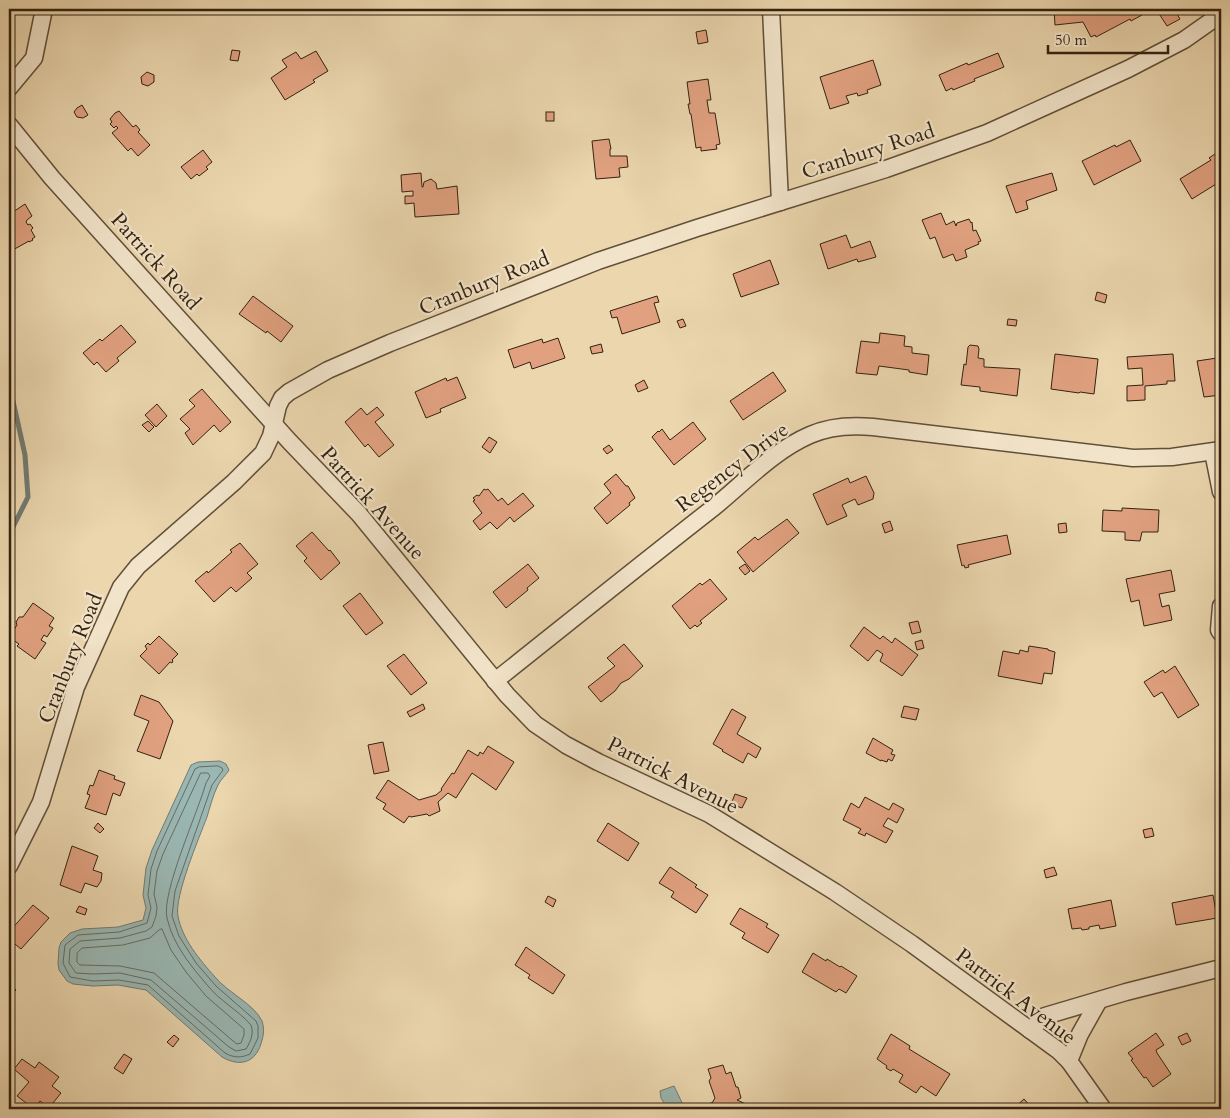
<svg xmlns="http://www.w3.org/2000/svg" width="1230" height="1118" viewBox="0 0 1230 1118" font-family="Cardo,serif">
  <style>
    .water { fill: #9ab7b3; stroke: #717b72 }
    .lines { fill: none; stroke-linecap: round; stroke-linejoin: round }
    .shore { stroke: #666c62; stroke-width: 1 }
    .stream { stroke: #717b72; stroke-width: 5 }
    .building { fill: #e1a180; stroke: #332210 }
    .minor-casing { stroke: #614f38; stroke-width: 19 }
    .minor { stroke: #f2e4ca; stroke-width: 16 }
    .labels { text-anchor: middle; stroke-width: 4.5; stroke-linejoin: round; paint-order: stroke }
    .street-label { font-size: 21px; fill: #332210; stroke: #f2e4ca }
  </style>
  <rect width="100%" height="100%" fill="#ebd6ae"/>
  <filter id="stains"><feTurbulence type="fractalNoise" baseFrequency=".004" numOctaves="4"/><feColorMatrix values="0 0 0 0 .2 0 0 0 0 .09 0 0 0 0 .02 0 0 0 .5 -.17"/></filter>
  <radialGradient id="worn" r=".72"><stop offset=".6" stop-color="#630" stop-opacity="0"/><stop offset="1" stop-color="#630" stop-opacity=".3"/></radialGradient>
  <g class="water">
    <path d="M220 761 226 764 229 770C226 775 221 779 218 785 213 795 210 807 207 817 199 838 174 897 178 916 182 939 200 960 215 977 227 992 254 1004 262 1021 264 1027 264 1034 262 1040 257 1062 241 1068 222 1057L146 990 118 985 93 986 73 984 67 981 59 970 58 964 59 948 61 942 70 933 82 929 118 927 143 920 146 908 143 895 146 868 152 850 191 765 198 762Z"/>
    <path d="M674 1086 685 1109H668L661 1098 660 1091Z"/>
  </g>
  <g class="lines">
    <g class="shore">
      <path d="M218 766 222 768 223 770 212 785 175 891 172 916 179 936 196 963 216 986 256 1021 258 1026V1038L250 1054C241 1058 234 1058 225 1053L148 985 119 980 93 981 70 977 63 963 65 945 78 935 119 932 147 923 151 908 148 895 151 869 157 851 195 769 199 767Z"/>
      <path d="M201 773H208L210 776 206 783C198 812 161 893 167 918 173 945 191 966 208 986 220 1001 238 1010 251 1025 254 1033 251 1041 246 1049L236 1051 229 1047 151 980 120 973 93 974 76 973 69 963 70 949 80 941 120 938 146 931 152 927 156 916 157 907 154 894 157 871 163 854Z"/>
      <path d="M162 929 171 950 186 972 206 996 244 1029V1035L241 1043 237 1044 233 1041 154 973 120 966 80 965 77 962V953L82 948 123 945 150 938 159 930Z"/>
    </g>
    <path class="stream" d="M9 383 25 455 28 497 9 535"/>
  </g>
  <g class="building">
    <path d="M1054 9 1082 10 1085 9H1139L1142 15 1131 21 1130 19 1096 37 1095 35 1091 37 1083 22 1055 25Z"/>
    <path d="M1156 9H1174L1180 19 1167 26Z"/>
    <path d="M706 30 708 42 698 44 696 32Z"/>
    <path d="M232 50 240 51 238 61 230 60Z"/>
    <path d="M316 51 328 71 313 80 315 82 285 100 271 78 287 67 282 60 296 52 301 59Z"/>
    <path d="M998 53 1004 67 974 79 975 81 953 90 952 88 946 91 939 75 967 63 968 65Z"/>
    <path d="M873 60 881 85 867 90 868 93 858 96 857 93 846 96 849 103 830 109 820 77Z"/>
    <path d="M147 72 154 75V82L148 86 142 84 141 77Z"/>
    <path d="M708 79 711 100H707L709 113H715L720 144 716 145 717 149 701 151V147L696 148 691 114H690L688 104H690L687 82Z"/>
    <path d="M82 105 88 115 83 118 77 117 74 112 77 108Z"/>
    <path d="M119 111 133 127 136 125 140 130 138 132 150 145 138 156 131 148 128 151 112 133 118 128 116 126 114 128 110 124 112 122 110 119 115 113Z"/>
    <rect x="546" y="112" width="8" height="9"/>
    <path d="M609 139 611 149H610V156H627L628 167 619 168 620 177 596 179 592 141Z"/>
    <path d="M1130 140 1141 161 1094 185 1082 161 1115 145 1116 147Z"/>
    <path d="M203 150 212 162 206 167 208 169 199 176 197 174 191 179 181 167Z"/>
    <path d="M1221 150V173L1220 174 1221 181 1192 199 1180 179 1211 160 1209 158Z"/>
    <path d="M421 173 422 187H423L424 182 431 179 436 183 437 189 457 186 459 214 415 217 414 203 405 204V196H413V191L402 192 401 175Z"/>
    <path d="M1052 173 1057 190 1026 201 1028 209 1016 213 1006 186Z"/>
    <path d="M25 204 32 216 27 220 26 222 28 225 30 224 33 228 31 230 35 237 32 239 33 240 29 242V241L11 251 9 248V219L15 215 13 212Z"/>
    <path d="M941 213 946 225 954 221 956 226 957 223 969 219 971 223 972 222 973 231 976 230 981 241 978 242 979 244 965 250 967 257 956 261 953 254 943 258 935 237 930 239 922 220Z"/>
    <path d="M846 235 851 248 870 241 876 257 858 262 857 259 828 269 820 244Z"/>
    <path d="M770 260 779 284 741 297 733 274Z"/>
    <path d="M1097 292 1107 295 1105 303 1095 300Z"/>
    <path d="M253 296 293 326 281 342 267 331 266 333 239 314Z"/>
    <path d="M657 296 659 302 654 303 660 322 622 334 617 317 612 318 610 311Z"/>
    <path d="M683 319 686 326 680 328 677 321Z"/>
    <path d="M1008 319 1017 320 1016 326 1007 325Z"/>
    <path d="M121 325 136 342 117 358 119 361 106 372 97 362 94 365 83 353 100 339 102 341Z"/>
    <path d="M880 333 905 336 904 346 912 347V353L929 355 927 375 909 372V370L879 366 877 375 856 373 861 341 879 343Z"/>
    <path d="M558 338 565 358 532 369 530 362 514 368 508 350 542 339 543 343Z"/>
    <path d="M601 344 603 352 592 354 590 347Z"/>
    <path d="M970 345 978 346 979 349 978 358 984 359V367L1020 369 1017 396 980 391V387L961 385 964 364 966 365 968 347Z"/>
    <path d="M1055 354 1098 359 1094 394 1080 392 1079 393 1051 389Z"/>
    <path d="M1173 354 1175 381H1167V384L1145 386V400L1127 401V386L1143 385 1142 368 1128 369 1127 357Z"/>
    <path d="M1217 358 1220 373H1221V395L1204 397 1197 361Z"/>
    <path d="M773 372 786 391 743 420 730 401Z"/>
    <path d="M457 377 466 398 440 409 441 412 426 418 415 392 446 378 447 381Z"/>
    <path d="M644 380 648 388 638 392 635 385Z"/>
    <path d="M202 389 231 422 220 432 214 425 193 445 185 433 190 429 180 419 195 406 189 400Z"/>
    <path d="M157 404 167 416 156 427 145 415Z"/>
    <path d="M377 407 384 415 375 422 394 445 379 457 368 444 365 447 345 422 361 408 367 415Z"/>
    <path d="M148 421 154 427 149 432 142 425Z"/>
    <path d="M693 422 706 439 674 465 652 437 658 431 659 432 662 429 670 440Z"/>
    <path d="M489 437 497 442 490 453 482 447Z"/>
    <path d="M609 445 613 450 607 454 603 449Z"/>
    <path d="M616 474 626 486H628L635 498 629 503 630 505 607 524 594 508 611 493 604 484Z"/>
    <path d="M866 476 874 493 873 499 858 505 855 499 842 505 847 516 827 525 813 494 848 478 850 483Z"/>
    <path d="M484 489 486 490 488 489 498 501 502 498 508 505 523 493 534 506 514 522 510 517 497 529 490 522 480 530 473 521 482 513 473 501 475 500 473 498 477 495 479 496Z"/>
    <path d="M1122 508 1159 510 1158 532H1142L1140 541 1125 540V532L1102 531 1103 510 1122 511Z"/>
    <path d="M787 519 799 533 753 572 737 552 755 537 758 540Z"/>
    <path d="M890 521 893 530 885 533 882 524Z"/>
    <path d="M1066 523 1067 532 1059 533 1058 524Z"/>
    <path d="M312 532 329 551 330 550 340 563 321 580 304 561 307 558 296 546Z"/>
    <path d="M1007 535 1011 554 968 565 969 567 965 568 964 565 962 566 957 545Z"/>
    <path d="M240 543 258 564 247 573 252 578 236 592 231 587 214 602 195 581 207 571 208 573 232 552 230 550Z"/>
    <path d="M528 564 539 578 527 588 528 590 506 608 493 592Z"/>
    <path d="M745 564 750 571 745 575 739 568Z"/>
    <path d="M1171 570 1175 591 1159 594 1162 607 1169 605 1172 620 1144 626 1139 600 1131 602 1126 579Z"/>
    <path d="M710 579 727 599 700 621 702 623 697 627 695 625 690 629 672 606 700 583 702 585Z"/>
    <path d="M360 593 383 623 366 635 343 606Z"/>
    <path d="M33 603 54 618 49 626 53 628 47 637 44 635 41 640 46 643 35 659 17 646 19 644 9 637 17 625 16 622 19 617H23Z"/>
    <path d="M918 621 921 632 912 634 909 623Z"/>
    <path d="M864 627 880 639 883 636 892 643 895 638 918 655 902 676 880 661 883 654 877 650 868 661 850 646Z"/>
    <path d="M159 636 178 654 172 660 173 661 172 663 170 662 159 674 140 656 147 649 145 646 148 643 150 645Z"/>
    <path d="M922 640 924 648 917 650 915 642Z"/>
    <path d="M624 644 643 666 629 679 621 683 615 691 601 702 588 687 615 666 607 658Z"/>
    <path d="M1029 646 1048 649V650L1055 652 1052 674 1044 673 1042 684 998 676 1003 651 1019 654 1020 650 1028 652Z"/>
    <path d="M404 654 427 683 411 695 387 666Z"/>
    <path d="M1175 666 1199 705 1178 718 1162 692 1154 697 1144 682 1163 670 1165 673Z"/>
    <path d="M141 695 159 702 173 721 160 759 137 751 149 721 134 715Z"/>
    <path d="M423 704 425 709 410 717 407 712Z"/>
    <path d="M904 706 919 709 916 720 901 717Z"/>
    <path d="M732 709 746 717 737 734 761 748 756 758 748 753 743 763 722 751 723 750 713 744Z"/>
    <path d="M873 738 893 750 891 754 895 755 892 761 888 759 887 762 881 760V761L866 753Z"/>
    <path d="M383 742 389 771 374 774 368 745Z"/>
    <path d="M488 746 514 762 496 790 472 773 456 798 448 793 438 802 440 811 429 816 427 814 411 817 409 816 404 823 383 809 386 804 376 798 388 780 419 800 436 795 442 790 441 789 452 773 454 774 468 750 478 756 480 752 483 754Z"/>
    <path d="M99 770 115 776 114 779 125 783 120 796 113 793 106 815 85 808 90 795 87 794 90 785 93 786Z"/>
    <path d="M735 794 747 798 742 808 731 804Z"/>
    <path d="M865 797 889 810 893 803 904 809 897 823 888 818 883 826 893 831 886 843 866 833 865 836 858 833 861 829 843 820 851 803 859 808Z"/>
    <path d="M98 823 104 829 100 833 94 828Z"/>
    <path d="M608 823 639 843 628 861 597 841Z"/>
    <path d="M1152 828 1154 836 1145 838 1143 830Z"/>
    <path d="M72 846 98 856 93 870 102 873 101 881 97 887 85 883 81 893 60 885Z"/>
    <path d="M670 867 697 885 695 887 708 895 696 913 671 897 674 892 659 883Z"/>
    <path d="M1054 867 1057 875 1046 878 1044 870Z"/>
    <path d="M1213 895 1217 918 1176 925 1172 903Z"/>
    <path d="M548 896 556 900 553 907 545 902Z"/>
    <path d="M1111 900 1116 926 1100 929 1099 925 1089 927V929L1082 930 1081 928 1072 929 1068 909Z"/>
    <path d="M33 905 49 918 21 949 10 940 9 932Z"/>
    <path d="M79 906 87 909 85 915 76 912Z"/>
    <path d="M740 908 768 924 766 927 779 935 768 953 742 938 745 933 730 924Z"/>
    <path d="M526 947 565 975 553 994 528 978 530 975 515 965Z"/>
    <path d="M813 953 826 961 827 959 840 967 841 966 857 976 846 993 839 989 836 992 802 972Z"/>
    <path d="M10 984 16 990 9 997V985Z"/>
    <path d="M1156 1033 1164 1045 1156 1050 1157 1053 1171 1074 1153 1087 1146 1077 1144 1078 1131 1060 1133 1059 1128 1053Z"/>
    <path d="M1187 1033 1191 1041 1182 1045 1178 1037Z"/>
    <path d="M891 1034 910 1046 909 1049 950 1074 936 1096 921 1086 916 1093 899 1082 903 1075 893 1069 891 1071 886 1068 887 1066 877 1059Z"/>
    <path d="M174 1035 179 1039 173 1047 167 1042Z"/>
    <path d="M124 1054 132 1059 123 1074 114 1068Z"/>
    <path d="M22 1059 35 1068 39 1062 59 1077 52 1086 61 1093 49 1108 40 1101 34 1109 17 1096 29 1082 14 1069Z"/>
    <path d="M723 1065 726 1074 731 1072 736 1087H738L741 1098 737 1100 757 1109H708L710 1103H712L715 1098 709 1081 711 1078 708 1069Z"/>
    <path d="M1024 1099 1033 1109H1013Z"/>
  </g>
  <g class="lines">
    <g class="minor-casing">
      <g id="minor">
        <path d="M771 9 780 202"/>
        <path d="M9 88 34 58 44 9"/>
        <path d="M9 125 52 178 290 442 359 514 507 695 535 724 566 745 598 762 709 814 835 892 912 944 1059 1051 1069 1061 1103 1109"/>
        <path d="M1213 452 1221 492"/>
        <path d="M1221 606 1219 630 1221 633"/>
        <path d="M495 681C568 623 640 565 713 508 744 483 773 451 810 435 830 426 852 425 873 427L1133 458 1172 457 1221 450"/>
        <path d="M9 866 41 802 76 687 121 587 138 566 234 482 263 453 271 436 278 406 282 398 289 392 328 370 390 343 598 261 697 228 886 169 987 133 1128 69 1184 40 1221 14"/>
        <path d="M1030 1030 1045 1016 1126 992 1221 968"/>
        <path d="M1069 1061 1080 1034 1098 1002"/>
      </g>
    </g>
    <use href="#minor" class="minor"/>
  </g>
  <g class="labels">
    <g class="street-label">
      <text transform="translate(868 151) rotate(-18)" y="7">Cranbury Road</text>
      <text transform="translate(156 261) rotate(48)" y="7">Partrick Road</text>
      <text transform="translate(484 283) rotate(-22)" y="7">Cranbury Road</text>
      <text transform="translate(732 467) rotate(-37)" y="7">Regency Drive</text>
      <text transform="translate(373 503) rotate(48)" y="7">Partrick Avenue</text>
      <text transform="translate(70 658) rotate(-68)" y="7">Cranbury Road</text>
      <text transform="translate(673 775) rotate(27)" y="7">Partrick Avenue</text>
      <text transform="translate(1016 996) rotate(37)" y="7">Partrick Avenue</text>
    </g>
  </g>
  <rect width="1230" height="1118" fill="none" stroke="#ebd6ae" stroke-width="30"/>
  <rect x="10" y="10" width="1210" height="1098" fill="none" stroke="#332210" stroke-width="2.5"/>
  <rect x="15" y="15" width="1200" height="1088" fill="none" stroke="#332210"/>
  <path d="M1048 45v8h120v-8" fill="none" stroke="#332210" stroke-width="2.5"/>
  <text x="1055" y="45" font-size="15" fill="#332210" stroke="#f2e4ca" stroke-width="4" paint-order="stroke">50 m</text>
  <rect width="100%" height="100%" filter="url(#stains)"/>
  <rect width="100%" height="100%" fill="url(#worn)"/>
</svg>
